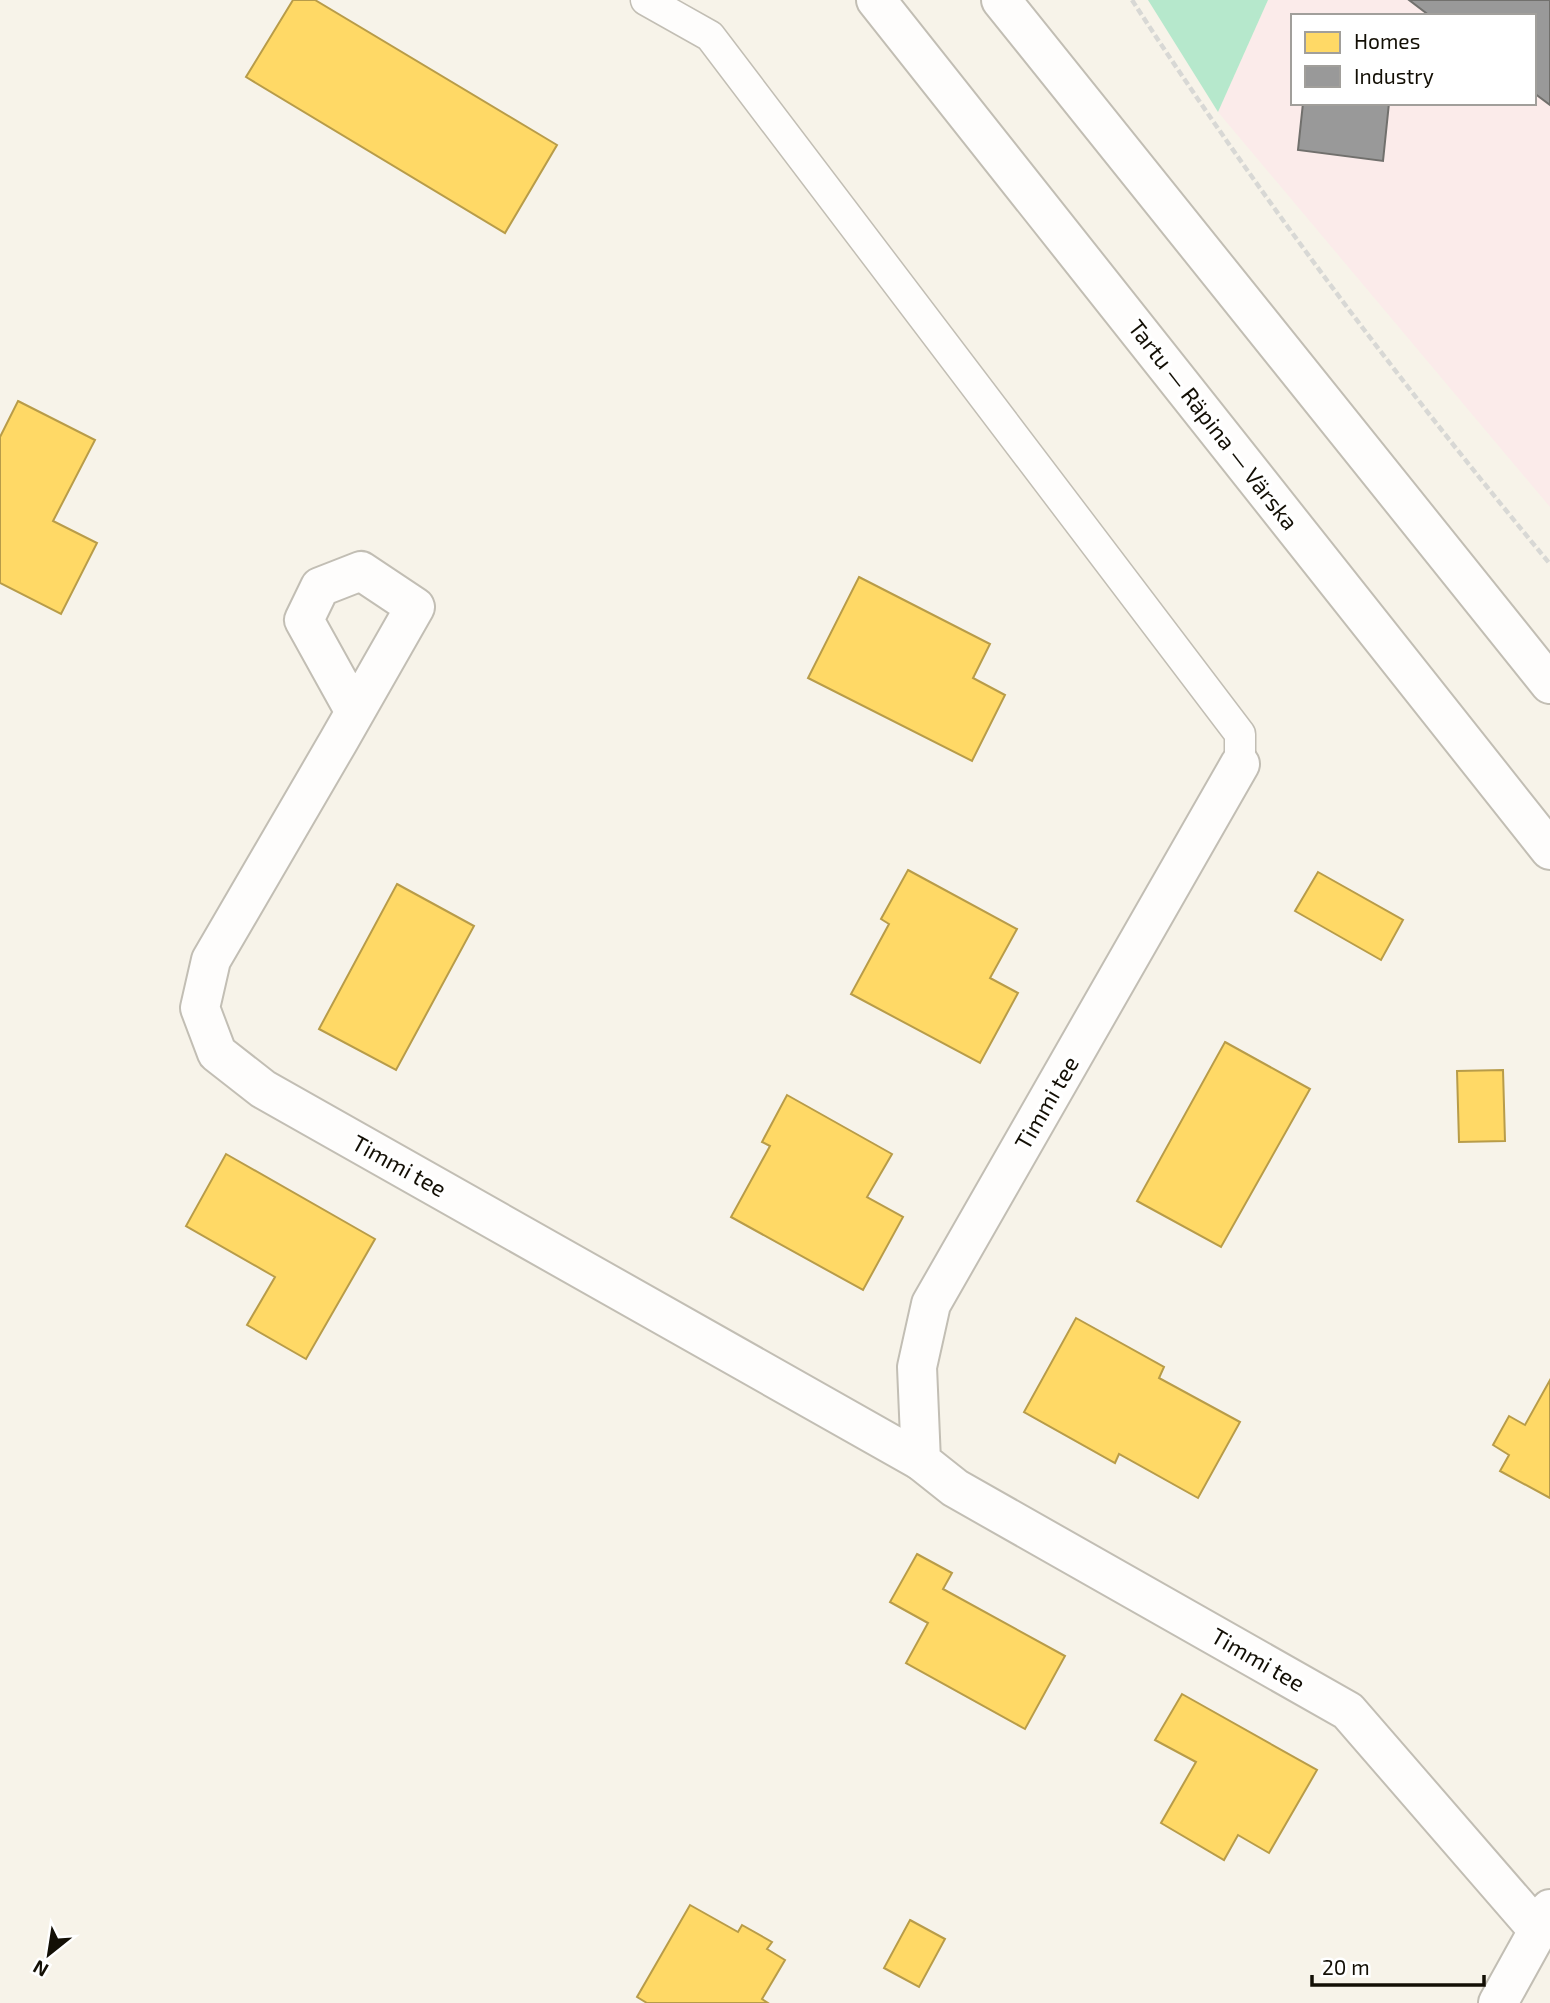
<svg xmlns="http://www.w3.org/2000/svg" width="1550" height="2003" viewBox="0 0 1550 2003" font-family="'Exo 2',sans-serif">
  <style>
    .industrial { fill: #fbebea; fill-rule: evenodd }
    .green { fill: #b6e8cc }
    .homes { fill: #ffd966; stroke: #b89c49; stroke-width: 2 }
    .industry { fill: #999; stroke: #71706d; stroke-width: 2 }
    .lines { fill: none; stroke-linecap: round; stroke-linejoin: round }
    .service-casing { stroke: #c2beb4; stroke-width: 33 }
    .minor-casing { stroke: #c2beb4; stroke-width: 42 }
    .secondary-casing { stroke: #c2beb4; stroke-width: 42 }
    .path { stroke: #d8d8d5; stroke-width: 4.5; stroke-dasharray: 7 3.5; stroke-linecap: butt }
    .service { stroke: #fefdfc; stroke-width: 30 }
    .minor { stroke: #fefdfc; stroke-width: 38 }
    .secondary { stroke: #fefdfc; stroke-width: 38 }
    .labels { text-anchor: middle; stroke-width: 7; stroke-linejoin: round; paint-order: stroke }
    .street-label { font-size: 23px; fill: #130f05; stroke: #fff }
  </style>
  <rect width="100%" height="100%" fill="#f7f3e9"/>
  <path class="industrial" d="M1268 0H1550V507L1218 112ZM1293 16H1534V103H1293Z"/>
  <path class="green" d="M1148 0H1268L1218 112Z"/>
  <g class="homes">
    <path d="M293 0H315L557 145 505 233 246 77Z"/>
    <path d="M18 401 95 440 53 521 97 543 61 614 0 583V437Z"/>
    <path d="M859 577 990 644 973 678 1005 695 972 761 808 678Z"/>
    <path d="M908 870 1017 929 990 978 1018 993 980 1063 851 994 889 924 881 919Z"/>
    <path d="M1318 872 1403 920 1381 960 1295 911Z"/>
    <path d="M397 884 474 926 396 1070 319 1029Z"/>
    <path d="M1225 1042 1310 1089 1221 1247 1137 1201Z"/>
    <path d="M1503 1070 1505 1141 1459 1142 1457 1071Z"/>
    <path d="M787 1095 892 1154 867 1197 903 1217 863 1290 731 1217 770 1146 762 1142Z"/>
    <path d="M226 1154 375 1239 306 1359 247 1325 275 1277 186 1226Z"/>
    <path d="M1076 1318 1164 1367 1159 1378 1240 1422 1198 1498 1119 1454 1115 1463 1024 1412Z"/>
    <path d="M1550 1380V1498L1500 1471 1509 1455 1493 1445 1509 1416 1525 1425Z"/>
    <path d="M917 1554 952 1573 943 1589 1065 1656 1025 1729 906 1663 928 1623 890 1602Z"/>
    <path d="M1182 1694 1317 1770 1269 1853 1238 1835 1224 1860 1161 1823 1196 1762 1155 1740Z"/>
    <path d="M690 1905 738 1932 742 1925 772 1942 767 1949 785 1960 762 1999 768 2003H647L637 1997Z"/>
    <path d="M910 1920 945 1939 919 1987 884 1968Z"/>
  </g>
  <g class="industry">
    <path d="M1409 0H1550V105L1534 93V16H1430Z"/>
    <path d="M1303 103H1389L1383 161 1298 150Z"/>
  </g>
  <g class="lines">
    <g class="service-casing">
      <path id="service" d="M646 0 710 36 1240 734V764"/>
    </g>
    <g class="minor-casing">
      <g id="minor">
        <path d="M355 712 304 620 320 587 361 571 415 607 338 742 211 960 200 1008 217 1053 263 1089 921 1461"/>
        <path d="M1240 764 931 1304 917 1367 921 1461 955 1488 1348 1711 1538 1930"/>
        <path d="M1498 2003 1550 1909"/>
      </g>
    </g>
    <g class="secondary-casing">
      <g id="secondary">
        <path d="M876 0 1550 850"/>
        <path d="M1001 0 1550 684"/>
      </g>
    </g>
    <path class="path" d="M1132 0C1259 196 1401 384 1550 564"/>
    <use href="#service" class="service"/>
    <use href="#minor" class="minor"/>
    <use href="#secondary" class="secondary"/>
  </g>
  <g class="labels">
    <g class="street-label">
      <text transform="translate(1213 425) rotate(52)" y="8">Tartu — Räpina — Värska</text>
      <text transform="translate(1047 1103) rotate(-60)" y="8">Timmi tee</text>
      <text transform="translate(399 1166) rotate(29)" y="8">Timmi tee</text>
      <text transform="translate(1258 1660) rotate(30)" y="8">Timmi tee</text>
    </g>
  </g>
  <rect x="1291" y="14" width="245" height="91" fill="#ffffff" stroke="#a19f9b" stroke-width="2"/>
  <rect x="1305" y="32" width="35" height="21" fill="#ffd966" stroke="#a19f9b" stroke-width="2"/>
  <text x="1354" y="49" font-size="21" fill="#130f05">Homes</text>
  <rect x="1305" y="66" width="35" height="21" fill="#999999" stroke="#a19f9b" stroke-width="2"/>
  <text x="1354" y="84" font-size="21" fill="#130f05">Industry</text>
  <g transform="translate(49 1954) rotate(210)" stroke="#ffffff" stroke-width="5" paint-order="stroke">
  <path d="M0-5L12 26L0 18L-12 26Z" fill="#130f05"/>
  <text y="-10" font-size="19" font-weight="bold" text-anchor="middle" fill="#130f05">N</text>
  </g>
  <path d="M1312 1975v10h172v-10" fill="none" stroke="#130f05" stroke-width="3.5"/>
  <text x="1322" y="1975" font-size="21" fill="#130f05" stroke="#ffffff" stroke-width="5" paint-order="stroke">20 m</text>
</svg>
